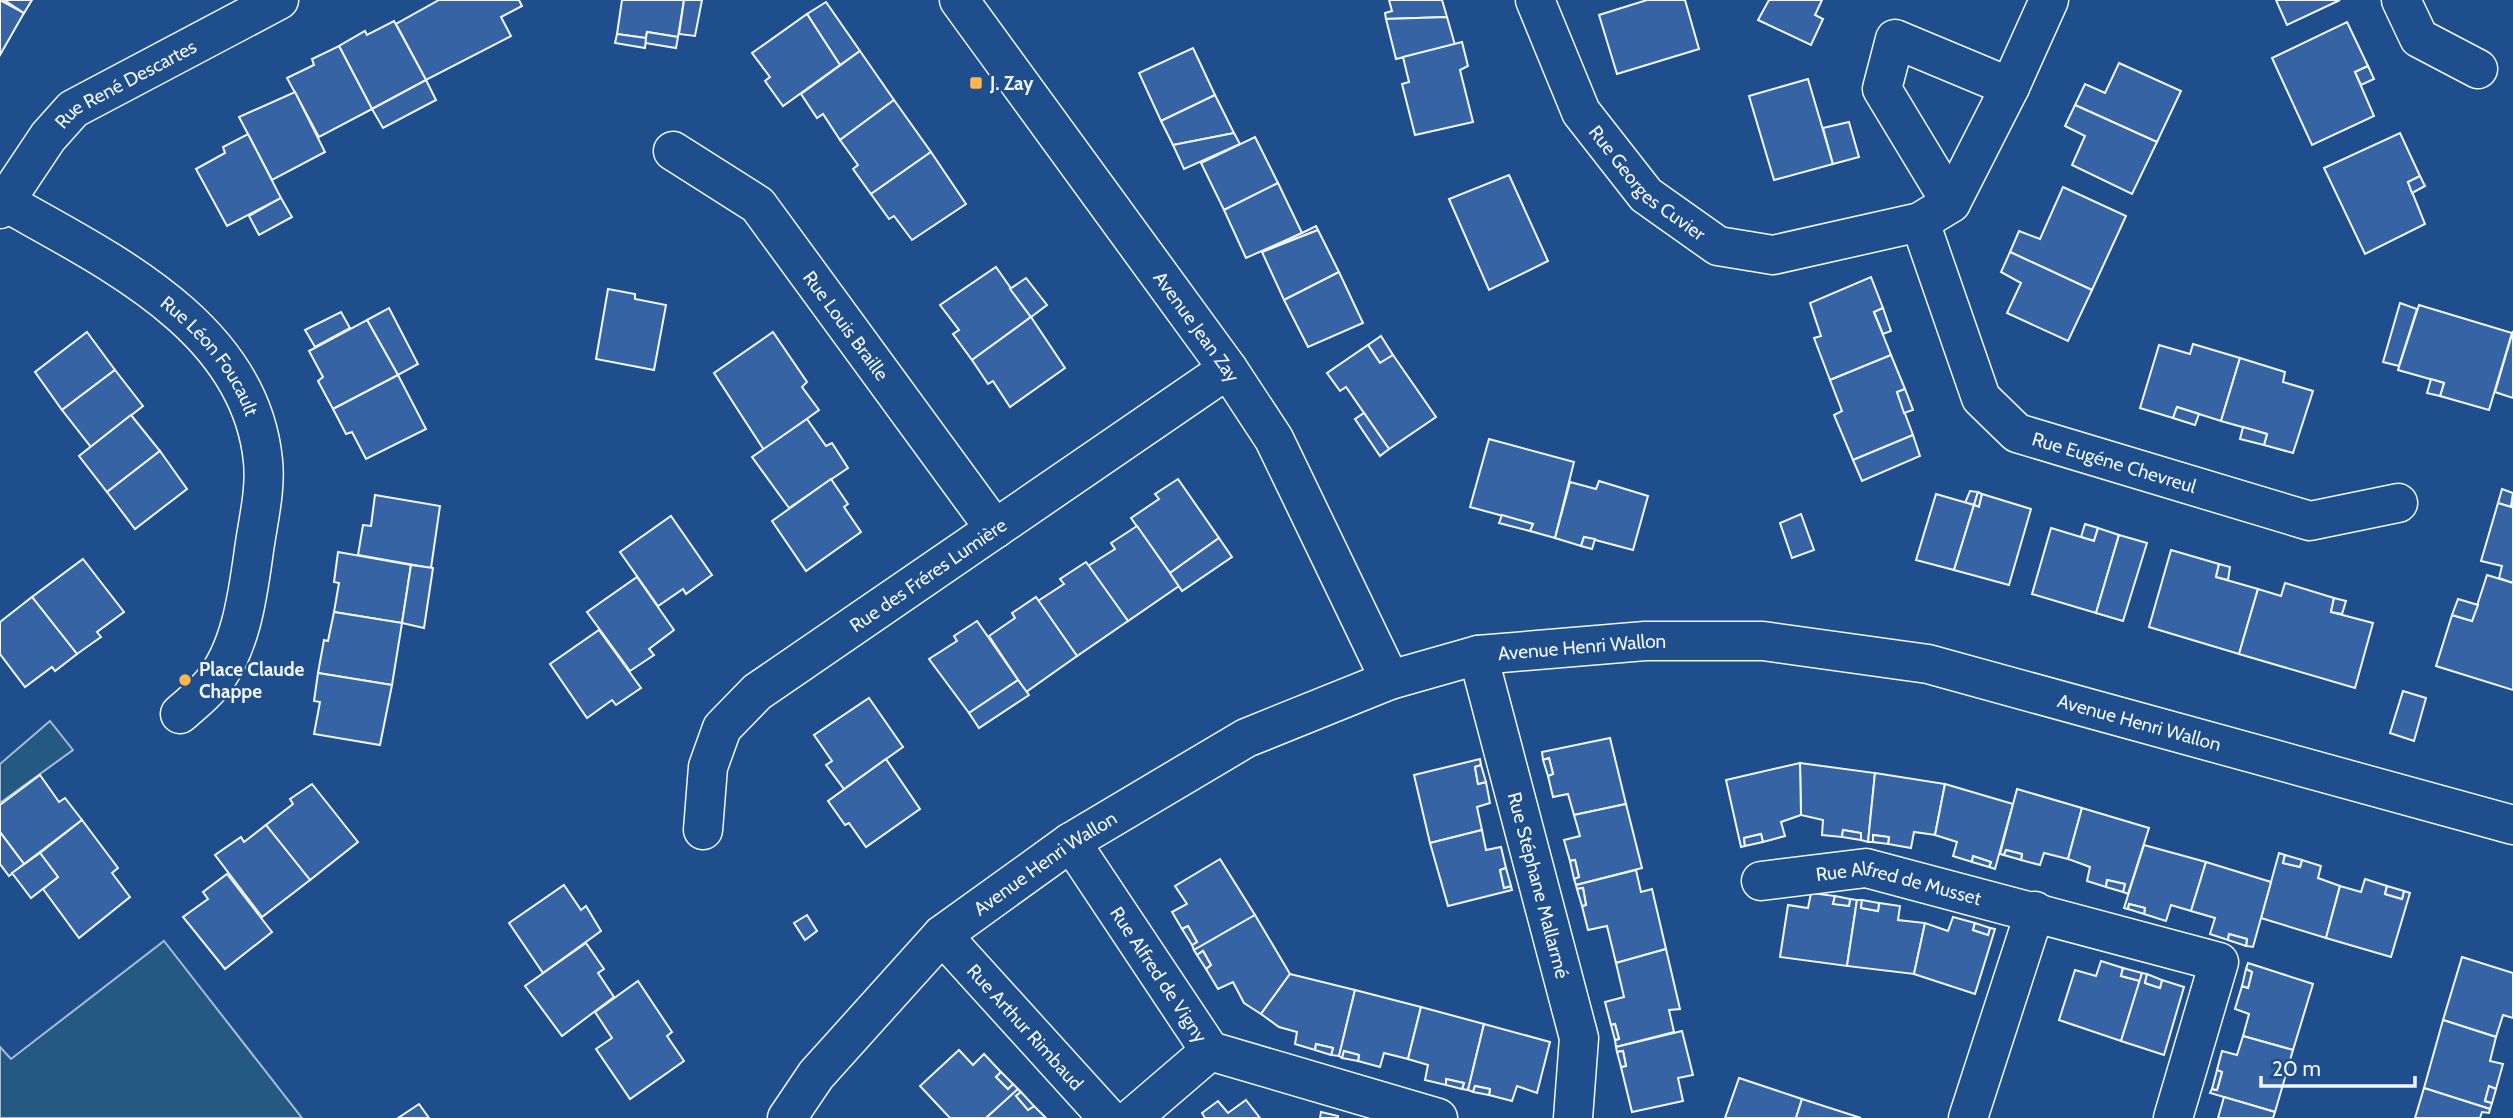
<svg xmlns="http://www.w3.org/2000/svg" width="2513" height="1118" viewBox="0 0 2513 1118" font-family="Cabin,sans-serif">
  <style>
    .green { fill: #245a82; stroke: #a8bbd7; stroke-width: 2 }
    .building { fill: #3563a3; stroke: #f2f6ff; stroke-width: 2 }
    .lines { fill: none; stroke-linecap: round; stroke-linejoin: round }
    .minor-casing { stroke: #f2f6ff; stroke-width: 41 }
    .minor { stroke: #1f4e8c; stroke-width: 38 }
    .poi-dot { fill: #ffb74d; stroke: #1f4e8c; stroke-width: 2.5 }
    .labels { text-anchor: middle; stroke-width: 5; stroke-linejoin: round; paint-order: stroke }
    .poi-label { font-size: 19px; font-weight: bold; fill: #f2f6ff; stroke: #1f4e8c; text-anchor: start }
    .street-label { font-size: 19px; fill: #f2f6ff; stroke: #1f4e8c }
  </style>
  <rect width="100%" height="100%" fill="#1f4e8c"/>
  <g class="green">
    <path d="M50 721 73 750 0 803V764Z"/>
    <path d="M164 941 302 1118H0V1047L11 1059Z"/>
  </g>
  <g class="building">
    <path d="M0 0 24 13 0 55Z"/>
    <path d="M4 0H32L24 13Z"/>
    <path d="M439 0H519L522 6 501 17 511 36 426 80 396 24Z"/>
    <path d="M622 0H684L678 37 647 32 646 38 617 34Z"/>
    <path d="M684 0H702L695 36 679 34Z"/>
    <path d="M1389 0H1442L1447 17 1386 19 1385 13 1392 11Z"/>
    <path d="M1647 0H1685L1699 49 1617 74 1599 15Z"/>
    <path d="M1769 0H1822L1815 15 1823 19 1811 45 1758 20Z"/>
    <path d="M2276 0H2340L2287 25Z"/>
    <path d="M826 2 860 51 840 65 807 14Z"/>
    <path d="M807 14 840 65 783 106 765 81 770 77 752 53Z"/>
    <path d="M1447 17 1455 45 1396 59 1386 19Z"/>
    <path d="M394 21 426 80 372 109 339 46 365 31 367 35Z"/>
    <path d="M2347 22 2368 66 2355 72 2374 116 2312 145 2272 58Z"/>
    <path d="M647 32 678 37 676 48 645 43Z"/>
    <path d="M617 34 646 38 645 48 615 43Z"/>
    <path d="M1462 42 1468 66 1460 70 1473 122 1415 135 1402 84 1409 82 1403 57Z"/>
    <path d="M339 46 372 109 319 137 287 78 314 65 312 59Z"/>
    <path d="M1193 48 1215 95 1161 121 1139 73Z"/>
    <path d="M860 51 894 100 840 140 823 114 817 118 801 94Z"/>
    <path d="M2119 63 2181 91 2157 142 2075 105 2085 84 2105 93Z"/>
    <path d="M2368 66 2374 79 2361 85 2355 72Z"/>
    <path d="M1808 79 1833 164 1774 180 1749 96Z"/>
    <path d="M426 80 436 100 383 128 372 109Z"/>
    <path d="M295 92 325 152 272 180 239 117Z"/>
    <path d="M1215 95 1234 133 1173 145 1161 121Z"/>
    <path d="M894 100 931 152 871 194 853 169 858 165 840 140Z"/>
    <path d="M2075 105 2157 142 2132 194 2072 165 2085 136 2065 126Z"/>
    <path d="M1849 122 1859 157 1833 164 1823 128Z"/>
    <path d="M1234 133 1240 144 1184 169 1173 145Z"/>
    <path d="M2400 133 2420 176 2408 182 2425 224 2365 254 2324 168Z"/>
    <path d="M248 134 281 198 227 226 196 169 225 153 223 147Z"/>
    <path d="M1255 137 1278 183 1224 210 1201 163Z"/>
    <path d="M931 152 966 204 912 240 894 216 889 219 871 194Z"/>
    <path d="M1509 175 1548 261 1489 290 1449 199Z"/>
    <path d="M2420 176 2425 186 2412 193 2408 182Z"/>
    <path d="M1278 183 1302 233 1246 258 1224 210Z"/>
    <path d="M2063 187 2126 216 2092 290 2010 252 2019 231 2040 239Z"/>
    <path d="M281 198 292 217 259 235 249 216Z"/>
    <path d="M1316 226 1318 230 1262 252 1302 233Z"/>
    <path d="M1318 230 1339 272 1284 300 1262 252Z"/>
    <path d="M2010 252 2092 290 2068 341 2007 313 2021 283 2001 272Z"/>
    <path d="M996 267 1031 317 972 360 953 334 959 330 940 305Z"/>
    <path d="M1339 272 1363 323 1308 347 1284 300Z"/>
    <path d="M1871 277 1883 308 1874 312 1891 355 1830 380 1814 338 1821 336 1810 303Z"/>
    <path d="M1026 278 1047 305 1031 317 1010 289Z"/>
    <path d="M608 289 635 294V299L666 305 654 370 596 359Z"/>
    <path d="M2400 303 2417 309 2399 366 2383 362Z"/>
    <path d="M2419 305 2512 333 2489 410 2440 396 2444 383 2398 370Z"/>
    <path d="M389 308 418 364 398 375 367 320Z"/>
    <path d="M1883 308 1891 331 1883 334 1874 312Z"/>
    <path d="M341 312 350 328 315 347 305 330Z"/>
    <path d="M1031 317 1065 368 1010 407 993 381 988 384 972 360Z"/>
    <path d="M367 320 398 375 333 409 318 381 323 377 309 351Z"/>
    <path d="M2513 331V398L2495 392Z"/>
    <path d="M87 332 115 370 62 410 35 372Z"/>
    <path d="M773 332 807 382 802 387 819 410 764 450 714 373Z"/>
    <path d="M1381 336 1393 355 1380 363 1368 345Z"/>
    <path d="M2193 344 2240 358 2221 421 2177 407 2173 418 2140 408 2159 345 2190 354Z"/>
    <path d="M1368 345 1380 363 1393 355 1436 417 1389 449 1346 387 1340 391 1327 373Z"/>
    <path d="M1891 355 1905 389 1897 392 1913 435 1853 460 1834 415 1842 411 1830 380Z"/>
    <path d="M2240 358 2285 372 2283 382 2313 391 2293 453 2264 445 2267 434 2221 421Z"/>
    <path d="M115 370 143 406 91 447 62 410Z"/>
    <path d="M398 375 426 429 366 459 352 432 346 434 333 409Z"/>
    <path d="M2431 379 2444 383 2440 396 2427 393Z"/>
    <path d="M1905 389 1913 410 1904 413 1897 392Z"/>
    <path d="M2177 407 2199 414 2195 425 2173 418Z"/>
    <path d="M1364 413 1389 449 1380 456 1355 419Z"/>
    <path d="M131 415 160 451 107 492 79 456Z"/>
    <path d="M807 419 826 446 832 443 848 468 789 508 752 457Z"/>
    <path d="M2243 427 2267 434 2264 445 2240 439Z"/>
    <path d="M1913 435 1920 456 1862 481 1853 460Z"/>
    <path d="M1489 439 1574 462 1555 538 1530 531 1533 524 1470 507Z"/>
    <path d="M160 451 187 489 135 529 107 492Z"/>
    <path d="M831 479 848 504 844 507 861 532 806 571 772 521Z"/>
    <path d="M1178 479 1219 538 1170 573 1131 518 1159 499 1155 494Z"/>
    <path d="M1599 481 1648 496 1633 550 1584 537 1581 546 1555 538 1570 482 1596 489Z"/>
    <path d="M2502 489 2513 493 2511 507 2498 503Z"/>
    <path d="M1970 491 1978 492 1974 505 1965 503Z"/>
    <path d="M1978 492 1982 494 1979 507 1974 505Z"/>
    <path d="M1936 494 1974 505 1954 570 1916 560Z"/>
    <path d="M1982 494 2031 509 2009 585 1954 570 1974 505 1979 507Z"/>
    <path d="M375 495 440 506 431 568 358 555 363 525 371 526Z"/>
    <path d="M2513 499V583L2499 578 2502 566 2481 561 2498 503 2511 507Z"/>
    <path d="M1801 514 1814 550 1792 558 1780 523Z"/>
    <path d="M1502 515 1533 524 1530 531 1499 523Z"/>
    <path d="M671 516 712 575 686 594 683 589 658 606 620 552Z"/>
    <path d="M2085 524 2098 528 2094 541 2081 537Z"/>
    <path d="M1137 526 1179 586 1128 621 1088 566 1115 549 1111 543Z"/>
    <path d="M2051 528 2094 541 2098 528 2119 535 2096 613 2032 594Z"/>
    <path d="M2119 535 2147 543 2123 621 2096 613Z"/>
    <path d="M1584 537 1595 539 1592 549 1581 546Z"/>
    <path d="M1219 538 1232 557 1182 591 1170 573Z"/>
    <path d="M2171 550 2219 564 2216 577 2258 589 2239 654 2149 627Z"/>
    <path d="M338 552 411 565 402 623 334 612 339 583 334 582Z"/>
    <path d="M83 559 124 612 97 632 101 637 77 654 32 597Z"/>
    <path d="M1086 562 1128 621 1077 656 1038 601 1064 584 1060 579Z"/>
    <path d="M2219 564 2230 567 2228 580 2216 577Z"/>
    <path d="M411 565 433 568 424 628 402 623Z"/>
    <path d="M2487 575 2513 583V690L2436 666 2452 615 2472 621Z"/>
    <path d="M637 577 674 630 649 649 654 655 630 671 587 612Z"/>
    <path d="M2285 583 2334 598 2331 612 2373 623 2355 688 2239 654 2258 589 2281 596Z"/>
    <path d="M32 597 77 654 55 671 52 667 25 687 0 654V622Z"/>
    <path d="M1036 597 1077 656 1026 692 989 636 1015 618 1012 613Z"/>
    <path d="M2334 598 2346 601 2342 614 2331 612Z"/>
    <path d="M2458 599 2478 605 2472 621 2452 615Z"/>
    <path d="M334 612 402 623 392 685 318 673 324 640 328 641Z"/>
    <path d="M977 621 1018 680 969 713 929 659 957 641 954 636Z"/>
    <path d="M599 630 641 688 616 705 612 700 587 718 550 664Z"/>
    <path d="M318 673 392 685 380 745 314 734 320 702 314 701Z"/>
    <path d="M1018 680 1029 695 979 728 969 713Z"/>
    <path d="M2403 691 2426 698 2414 741 2390 733Z"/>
    <path d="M869 698 903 747 844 789 826 765 832 761 814 735Z"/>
    <path d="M1610 738 1626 804 1574 815 1568 794 1553 797 1548 776 1553 774 1549 758 1543 760 1542 752Z"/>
    <path d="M1549 758 1553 774 1548 776 1543 760Z"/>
    <path d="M886 759 920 809 866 847 849 823 845 825 828 801Z"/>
    <path d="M1480 759 1481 765 1475 767 1478 784 1486 782 1490 803 1477 807 1482 830 1430 843 1414 775Z"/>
    <path d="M1800 763 1875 773 1868 842 1861 840V833L1843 830 1842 837 1822 835 1823 820 1801 815Z"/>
    <path d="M1800 763 1801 815 1781 822 1785 836 1763 842 1761 834 1744 838 1745 846 1741 847 1726 780Z"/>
    <path d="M1481 765 1486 782 1478 784 1475 767Z"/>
    <path d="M1875 773 1945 784 1935 835 1914 832 1911 848 1888 844 1889 837 1873 835V842H1868Z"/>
    <path d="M40 775 59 802 65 798 82 820 24 864 0 832V805Z"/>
    <path d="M312 784 358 842 310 880 266 825 293 804 290 799Z"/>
    <path d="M1945 784 2013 804 1995 869 1989 867 1991 862 1973 856 1972 862 1953 856 1957 842 1935 835Z"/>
    <path d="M2017 789 2082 808 2068 859 2044 853 2040 865 2021 860 2022 854 2006 850 2004 855 2000 854Z"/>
    <path d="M1626 804 1642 868 1576 885 1574 879 1579 877 1575 860 1570 861 1564 840 1580 836 1574 815Z"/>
    <path d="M2082 808 2149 828 2128 894 2123 892 2125 884 2107 880 2106 887 2087 881 2090 867 2068 859Z"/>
    <path d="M82 820 118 868 112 873 130 897 79 938 43 889 58 877 40 853Z"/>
    <path d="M266 825 310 880 262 917 215 855 241 837 244 842Z"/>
    <path d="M1482 830 1486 850 1501 847 1506 868 1500 870 1504 888 1511 886 1512 890 1448 906 1430 843Z"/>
    <path d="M1843 830 1861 833V840L1842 837Z"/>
    <path d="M0 832 24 864 9 876 0 864Z"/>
    <path d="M1761 834 1763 842 1745 846 1744 838Z"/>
    <path d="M1873 835 1889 837 1888 844 1873 842Z"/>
    <path d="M2144 845 2206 862 2191 911 2171 905 2166 921 2144 914 2145 908 2129 904 2128 909 2124 908Z"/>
    <path d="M2006 850 2022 854 2021 860 2004 855Z"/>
    <path d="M40 853 58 877 31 898 12 873Z"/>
    <path d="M2279 853 2285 855 2283 863 2300 867 2302 860 2321 866 2318 878 2340 886 2326 938 2261 918Z"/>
    <path d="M2285 855 2302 860 2300 867 2283 863Z"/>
    <path d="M1973 856 1991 862 1989 867 1972 862Z"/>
    <path d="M1220 859 1255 915 1194 950 1192 945 1197 942 1188 926 1182 929 1172 912 1187 904 1175 886Z"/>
    <path d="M1575 860 1579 877 1574 879 1570 861Z"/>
    <path d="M2206 862 2271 882 2253 947 2246 946 2247 939 2229 934 2228 940 2210 934 2215 918 2191 911Z"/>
    <path d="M1506 868 1511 886 1504 888 1500 870Z"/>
    <path d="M1636 870 1641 892 1652 889 1666 949 1616 963 1607 926 1588 930 1582 906 1586 905 1583 888 1577 889 1576 885Z"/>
    <path d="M227 874 272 932 225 969 183 917 208 899 203 892Z"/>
    <path d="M2365 879 2387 886 2385 894 2402 899 2404 891 2410 893 2391 957 2326 938 2340 886 2361 892Z"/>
    <path d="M2107 880 2125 884 2123 892 2106 887Z"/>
    <path d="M564 885 581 910 586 906 601 931 543 973 509 923Z"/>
    <path d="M2387 886 2404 891 2402 899 2385 894Z"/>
    <path d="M1583 888 1586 905 1582 906 1577 889Z"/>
    <path d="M1811 893 1835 896 1833 904 1849 906 1850 899 1857 900 1847 966 1780 957 1788 905 1808 908Z"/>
    <path d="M1835 896 1850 899 1849 906 1833 904Z"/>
    <path d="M1857 900H1862L1861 908 1878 911 1879 903 1900 906 1898 920 1925 923 1914 974 1847 966Z"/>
    <path d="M1862 900 1879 903 1878 911 1861 908Z"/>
    <path d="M2129 904 2145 908 2144 914 2128 909Z"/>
    <path d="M807 915 817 931 805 940 794 923Z"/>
    <path d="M1255 915 1290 974 1261 1014 1244 1003 1233 982 1218 989 1206 969 1211 965 1203 951 1197 955 1194 950Z"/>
    <path d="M1953 917 1975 923 1973 930 1988 935 1990 928 1995 929 1975 994 1914 974 1925 923 1948 931Z"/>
    <path d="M1975 923 1990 928 1988 935 1973 930Z"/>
    <path d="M1188 926 1197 942 1192 945 1182 929Z"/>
    <path d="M2229 934 2247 939 2246 946 2228 940Z"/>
    <path d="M586 943 604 969 598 973 614 997 562 1036 525 986Z"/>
    <path d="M1666 949 1680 1009 1669 1010 1674 1032 1616 1047 1615 1040 1619 1039 1615 1024 1611 1025 1605 1002 1624 997 1616 963Z"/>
    <path d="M1203 951 1211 965 1206 969 1197 955Z"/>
    <path d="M2462 957 2513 973V1018L2503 1015 2496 1037 2443 1020Z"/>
    <path d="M2101 961 2123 968 2121 976 2140 981 2121 1041 2059 1020 2075 970 2096 976Z"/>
    <path d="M2248 963 2313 984 2293 1050 2243 1036 2249 1014 2235 1009 2242 986 2248 988 2252 972 2246 969Z"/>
    <path d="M2123 968 2142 973 2140 981 2121 976Z"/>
    <path d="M2246 969 2252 972 2248 988 2242 986Z"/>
    <path d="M2142 973 2147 974 2145 983 2160 988 2162 980 2184 987 2164 1055 2121 1041Z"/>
    <path d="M1290 974 1355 990 1339 1056 1331 1055 1333 1048 1316 1044 1315 1050 1295 1044 1297 1032 1279 1027 1261 1014Z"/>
    <path d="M2147 974 2162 980 2160 988 2145 983Z"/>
    <path d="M638 981 672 1032 667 1036 684 1061 630 1099 596 1049 612 1038 595 1012Z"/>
    <path d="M1355 990 1421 1007 1408 1059 1384 1053 1380 1067 1358 1061 1359 1055 1344 1051 1342 1058 1339 1056Z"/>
    <path d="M1421 1007 1484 1024 1468 1090 1462 1089 1464 1083 1446 1079V1085L1425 1080 1428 1065 1408 1059Z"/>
    <path d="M2443 1020 2496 1037 2490 1061 2503 1064 2496 1089 2489 1086 2485 1101 2492 1103 2490 1109 2424 1088Z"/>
    <path d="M1484 1024 1550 1042 1537 1093 1517 1086 1512 1101 1489 1095 1490 1089 1475 1086 1473 1092 1468 1090Z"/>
    <path d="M1615 1024 1619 1039 1615 1040 1611 1025Z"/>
    <path d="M1682 1031 1693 1075 1678 1078 1683 1101 1632 1112 1621 1067 1626 1066 1623 1051 1617 1052 1616 1047Z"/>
    <path d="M2243 1036 2293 1050 2275 1112 2210 1093 2212 1089 2217 1090 2222 1072 2217 1070 2222 1051 2237 1055Z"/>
    <path d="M1316 1044 1333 1048 1331 1055 1315 1050Z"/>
    <path d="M959 1050 973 1065 984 1054 1001 1072 996 1077 1008 1089 1013 1084 1018 1089 986 1118H950L920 1086Z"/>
    <path d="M1344 1051 1359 1055 1358 1061 1342 1058Z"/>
    <path d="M1623 1051 1626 1066 1621 1067 1617 1052Z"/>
    <path d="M2217 1070 2222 1072 2217 1090 2212 1089Z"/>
    <path d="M1001 1072 1013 1084 1008 1089 996 1077Z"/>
    <path d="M1739 1078 1802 1099 1796 1118H1725Z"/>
    <path d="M1446 1079 1464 1083 1462 1089 1446 1085Z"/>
    <path d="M1475 1086 1490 1089 1489 1095 1473 1092Z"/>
    <path d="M2489 1086 2496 1089 2492 1103 2485 1101Z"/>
    <path d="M2424 1088 2490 1109 2489 1113 2482 1112 2480 1118H2415Z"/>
    <path d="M1018 1089 1021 1092 1016 1096 1028 1110 1034 1106 1046 1118H986Z"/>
    <path d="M1021 1092 1034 1106 1028 1110 1016 1096Z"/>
    <path d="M2224 1097 2275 1112 2273 1118H2218Z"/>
    <path d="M1802 1099 1861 1118H1796Z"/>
    <path d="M1246 1100 1260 1118H1205L1202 1113 1218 1101 1228 1113Z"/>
    <path d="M419 1104 429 1118H398Z"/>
    <path d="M1321 1112 1338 1116V1118H1320Z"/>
  </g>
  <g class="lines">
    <g class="minor-casing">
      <g id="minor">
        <path id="s1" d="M959 0 1228 369 1274 439 1390 680"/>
        <path id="s2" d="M1535 0 1581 112 1646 195 1718 246 1773 255 1920 222 1951 203 2010 87 2049 0"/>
        <path d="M2401 0 2419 38 2478 69"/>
        <path id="s3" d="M673 151 758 205 995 529"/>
        <path id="s4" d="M0 199C105 259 250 325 263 461 266 490 258 521 254 550 248 594 241 650 211 685 202 696 190 705 180 714"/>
        <path d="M1951 203 1882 89 1895 39 2010 87"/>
        <path id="s5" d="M0 209 48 137 73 109 279 0"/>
        <path id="s6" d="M1920 222 1981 398 2017 433 2310 521 2398 503"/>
        <path id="s7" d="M1478 655 1579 1038 1573 1118"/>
        <path id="s8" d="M703 830 708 767 722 728 757 692 1228 369"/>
        <path id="s9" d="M1071 842 1210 1051 1438 1118"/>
        <path id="s10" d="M1761 881 1866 868 2219 962 2173 1118"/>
        <path id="s11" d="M942 935 1108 1118"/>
        <path id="s12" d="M787 1118 816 1075 942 935 1071 842 1246 738 1390 680 1478 655 1645 641H1763L1928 664 2513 825"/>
        <path d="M1132 1118 1210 1051"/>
        <path d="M1968 1118 2035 911"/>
      </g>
    </g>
    <use href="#minor" class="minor"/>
  </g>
  <g class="poi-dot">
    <rect x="969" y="76" width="14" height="14" rx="3.5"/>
    <circle cx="185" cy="680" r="7"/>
  </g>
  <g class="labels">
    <g class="poi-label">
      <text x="990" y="90">J. Zay</text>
      <text x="199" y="676">Place Claude<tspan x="199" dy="22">Chappe</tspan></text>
    </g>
    <g class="street-label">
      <text dy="7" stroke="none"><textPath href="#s5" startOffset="182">Rue René Descartes</textPath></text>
      <text dy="7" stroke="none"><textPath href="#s2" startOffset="219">Rue Georges Cuvier</textPath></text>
      <text dy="7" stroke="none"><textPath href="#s3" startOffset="250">Rue Louis Braille</textPath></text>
      <text dy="7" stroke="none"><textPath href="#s1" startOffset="404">Avenue Jean Zay</textPath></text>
      <text dy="7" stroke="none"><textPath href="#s4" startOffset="266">Rue Léon Foucault</textPath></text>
      <text dy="7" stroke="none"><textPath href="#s6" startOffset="338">Rue Eugéne Chevreul</textPath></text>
      <text dy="7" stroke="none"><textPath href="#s8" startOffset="362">Rue des Fréres Lumière</textPath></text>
      <text dy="7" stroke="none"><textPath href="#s12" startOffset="954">Avenue Henri Wallon</textPath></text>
      <text dy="7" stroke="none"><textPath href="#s12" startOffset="1521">Avenue Henri Wallon</textPath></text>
      <text dy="7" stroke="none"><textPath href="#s12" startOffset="366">Avenue Henri Wallon</textPath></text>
      <text dy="7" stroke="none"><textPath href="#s7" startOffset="238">Rue Stéphane Mallarmé</textPath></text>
      <text dy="7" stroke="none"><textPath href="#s10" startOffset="140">Rue Alfred de Musset</textPath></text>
      <text dy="7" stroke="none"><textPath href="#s9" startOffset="159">Rue Alfred de Vigny</textPath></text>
      <text dy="7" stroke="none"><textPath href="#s11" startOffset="124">Rue Arthur Rimbaud</textPath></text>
    </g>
  </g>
  <path d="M2261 1076v10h154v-10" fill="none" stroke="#f2f6ff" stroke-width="3.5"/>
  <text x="2272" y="1076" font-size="21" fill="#f2f6ff" stroke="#1f4e8c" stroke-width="5" paint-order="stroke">20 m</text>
</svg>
